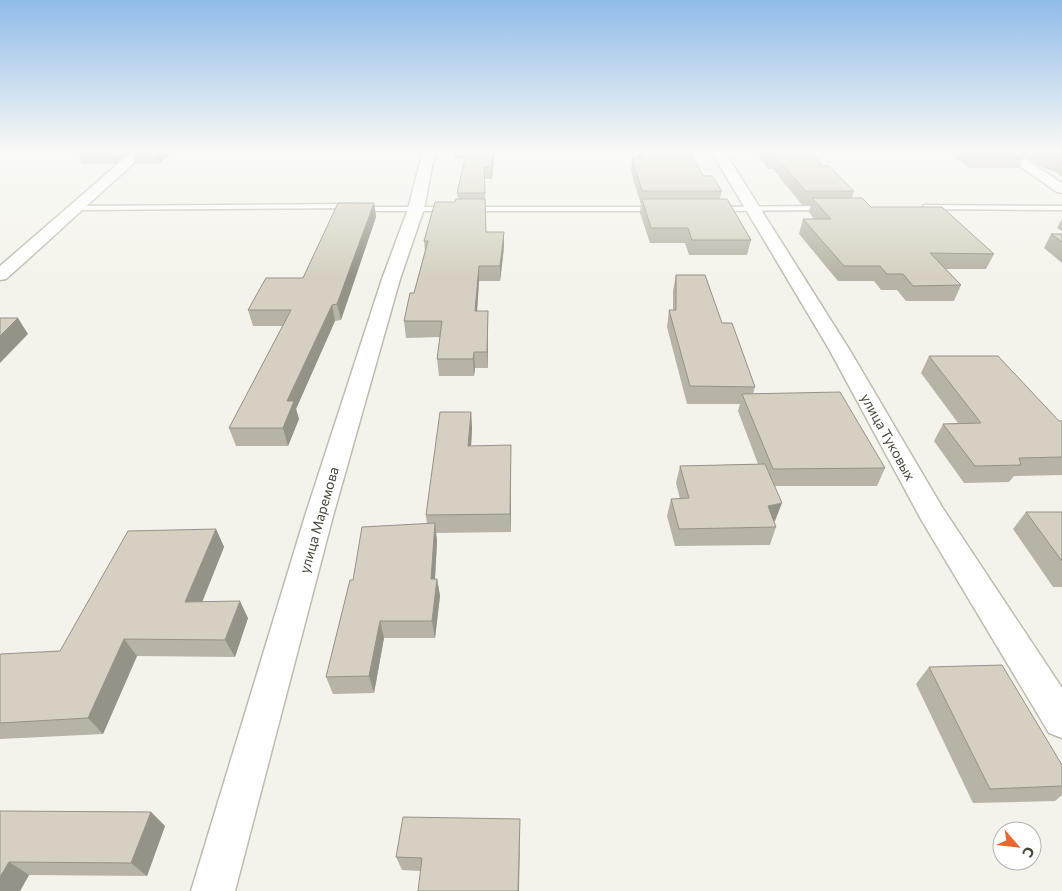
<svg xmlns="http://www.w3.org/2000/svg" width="1062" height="891" viewBox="0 0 1062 891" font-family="Commissioner,sans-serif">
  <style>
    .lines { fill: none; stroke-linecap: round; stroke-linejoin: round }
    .service-casing { stroke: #bfbcae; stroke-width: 3 }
    .minor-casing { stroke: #bfbcae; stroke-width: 3 }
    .service { fill: #fff; fill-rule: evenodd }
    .minor { fill: #fff; fill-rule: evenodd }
    .wall { fill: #b7b3a6 }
    .shaded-wall { fill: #959287 }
    .building { fill: #d5d0c1; stroke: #959287 }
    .labels { text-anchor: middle; stroke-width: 4; stroke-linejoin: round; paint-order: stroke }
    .street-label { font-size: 14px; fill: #484439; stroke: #fff }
  </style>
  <rect width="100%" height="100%" fill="#f4f3eb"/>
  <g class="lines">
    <g class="service-casing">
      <g id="service">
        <path d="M348 204 379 207H450L454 209 450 211H379L348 208 77 210 73 208 77 206Z"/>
        <path d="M924 205 1062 206V210L927 209 923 207Z"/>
        <path d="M827 206H830V210L717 211 713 209 717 207Z"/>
        <path d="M467 207H657L661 209 657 211H467Z"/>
      </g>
    </g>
    <g class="minor-casing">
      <g id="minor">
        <path d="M133 151H147L24 263 6 279 0 280V266Z"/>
        <path d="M423 151H435L424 209 400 279 333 516 235 891H191L305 516 382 279 408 209Z"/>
        <path d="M711 151H724L849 349 942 507 1062 688V738L1049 733 922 521 829 349Z"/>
        <path d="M998 151H1013L1062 183V193L1057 192Z"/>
      </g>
    </g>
    <use href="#service" class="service"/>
    <use href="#minor" class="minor"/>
  </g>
  <g class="wall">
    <path d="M79 151H130L115 164H82L77 153Z"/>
    <path d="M132 151H174L158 164H135L131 152Z"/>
    <path d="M453 151H495L492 179H485L486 232H504V247L500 281H479L477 311H488V368H475L474 376H439L437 359 440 337 406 338 404 321 414 293 425 251 424 241 458 199 457 193 465 158 454 159Z"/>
    <path d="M636 151H679L680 154 703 176 722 191 720 199 751 240 747 255H689L685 243H650L640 213 641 205 631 171 632 158H638Z"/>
    <path d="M755 151H810L823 166 854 191 852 198 871 207 994 254 986 269H945L961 285 954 301H906L897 290H881L874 281H838L799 234 803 219H814L809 212 811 205H802L773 169H768Z"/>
    <path d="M948 151H1062V177L1054 171 1042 167 1024 156 1019 168H969Z"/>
    <path d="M374 203 376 217 341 320 335 321 296 409 299 419 288 446H236L229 428 283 326H253L248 310 303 278Z"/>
    <path d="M1062 219V231L1057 228Z"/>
    <path d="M1051 234H1062V263L1044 248Z"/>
    <path d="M676 275 722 323 755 387 753 394 885 468 877 486H775V521H774L776 527 770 545 675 546 667 516 671 499H680L676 483 680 466 758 464 738 411 740 404H687L667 327 669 310H673V291Z"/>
    <path d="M929 356 1059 421H1062V475L1014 476 1009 482 964 483 934 441 943 424 958 423 921 373Z"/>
    <path d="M471 412 472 429 471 446 511 463V532L436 533 437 541 435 579H437L440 596 435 638H384L374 693 333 694 326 677 353 580 427 524 426 515Z"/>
    <path d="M1026 512H1062V587H1053L1013 529Z"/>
    <path d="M216 529 224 547 202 602 248 618 235 657 137 656 103 734 0 739V655L60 651Z"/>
    <path d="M929 667 1062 765V795L1055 801 973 803 916 684Z"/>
    <path d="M0 811 151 812 165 826 147 876 29 875 20 891H0Z"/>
    <path d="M520 819V833L420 871 402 870 396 857Z"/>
  </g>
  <g class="shaded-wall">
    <path d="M112 151H130L115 164 110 152Z"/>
    <path d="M155 151H174L158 164 154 152Z"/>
    <path d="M493 151H495L492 179 491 167Z"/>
    <path d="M374 203 376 217 341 320 337 304Z"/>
    <path d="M504 232V247L500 281V266Z"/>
    <path d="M479 266V281L476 328 475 311Z"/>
    <path d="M332 305 335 321 296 409 299 419 288 446 283 428 287 401Z"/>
    <path d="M488 311V368L487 352Z"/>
    <path d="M18 318 28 334 0 363V336Z"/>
    <path d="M474 352 475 368 474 376 473 359Z"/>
    <path d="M471 412 472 429 470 463 468 446Z"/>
    <path d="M511 445V532L510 514Z"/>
    <path d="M782 503 775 521 762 524 768 506Z"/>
    <path d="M435 523 437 541 434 596 431 579Z"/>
    <path d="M216 529 224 547 195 620 185 602Z"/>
    <path d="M437 579 440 596 435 638 432 621Z"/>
    <path d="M240 601 248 618 235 657 225 640Z"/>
    <path d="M380 621 384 638 374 693 369 676Z"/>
    <path d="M124 639 137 656 103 734 88 718Z"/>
    <path d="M151 812 165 826 147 876 131 863Z"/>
    <path d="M520 819V833L519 891H518Z"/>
    <path d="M9 862 29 875 20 891H0V877Z"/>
  </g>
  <g class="building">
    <path d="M79 151H112L110 152 77 153Z"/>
    <path d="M132 151H155L154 152H131Z"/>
    <path d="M467 151H493L491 167H484L485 193H457Z"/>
    <path d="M641 151H679L680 154H691L703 176H712L722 191H642L632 158H643Z"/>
    <path d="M767 151H810L823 166H829L854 191H806L776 157H771Z"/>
    <path d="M968 151H1018L1024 156H974Z"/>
    <path d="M1041 151H1062V161L1060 159 1048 156Z"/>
    <path d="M812 198H862L871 207H942L994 254 930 253 961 285 913 286 903 274H887L880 266H844L803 219H831Z"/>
    <path d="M456 199H485L486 232H504L500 266H479L475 311H488L487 352H474L473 359H437L442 321H404L410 293H414L428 241H424L435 202H455Z"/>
    <path d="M642 199H727L751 240H692L688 228H651Z"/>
    <path d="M338 203H374L337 304 332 305 287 401H294L283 428H229L291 310H248L266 278H303Z"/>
    <path d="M1051 234H1062V242Z"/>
    <path d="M676 275H705L722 323H732L755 387 690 386 669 310H676Z"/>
    <path d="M0 318H18L0 336Z"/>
    <path d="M929 356H998L1059 421H1062V457L1019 458 1021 465 975 466 943 424 981 423Z"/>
    <path d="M840 392 885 468 773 469 742 394Z"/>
    <path d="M440 412H471L468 446 511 445 510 514 426 515Z"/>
    <path d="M765 464 782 503 768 506 776 527 679 529 671 499 689 498 680 466Z"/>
    <path d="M1026 512H1062V561Z"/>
    <path d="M435 523 431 579H437L432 621H380L369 676 326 677 350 580H353L362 527Z"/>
    <path d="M216 529 185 602 240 601 225 640 124 639 88 718 0 723V655L1 654 60 651 128 531Z"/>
    <path d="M1002 665 1062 765V786L990 789 929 667Z"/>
    <path d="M0 811 151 812 131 863 9 862 0 877Z"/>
    <path d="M403 817 520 819 518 891H418L422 858 396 857Z"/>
  </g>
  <linearGradient id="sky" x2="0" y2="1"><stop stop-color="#90bce9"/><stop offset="0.55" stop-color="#fafaf6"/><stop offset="1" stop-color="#fafaf6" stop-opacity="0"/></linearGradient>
  <rect width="1062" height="276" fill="url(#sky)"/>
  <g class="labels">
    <g class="street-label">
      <text transform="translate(888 437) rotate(61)" y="5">улица Туковых</text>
      <text transform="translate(319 520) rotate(-74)" y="5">улица Маремова</text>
    </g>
  </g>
  <g transform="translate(1017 846) rotate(118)"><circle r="24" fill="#ffffff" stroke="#b6b4b0"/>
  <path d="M0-4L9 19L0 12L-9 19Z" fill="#e9662c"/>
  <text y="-8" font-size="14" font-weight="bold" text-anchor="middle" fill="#484439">С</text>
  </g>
</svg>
